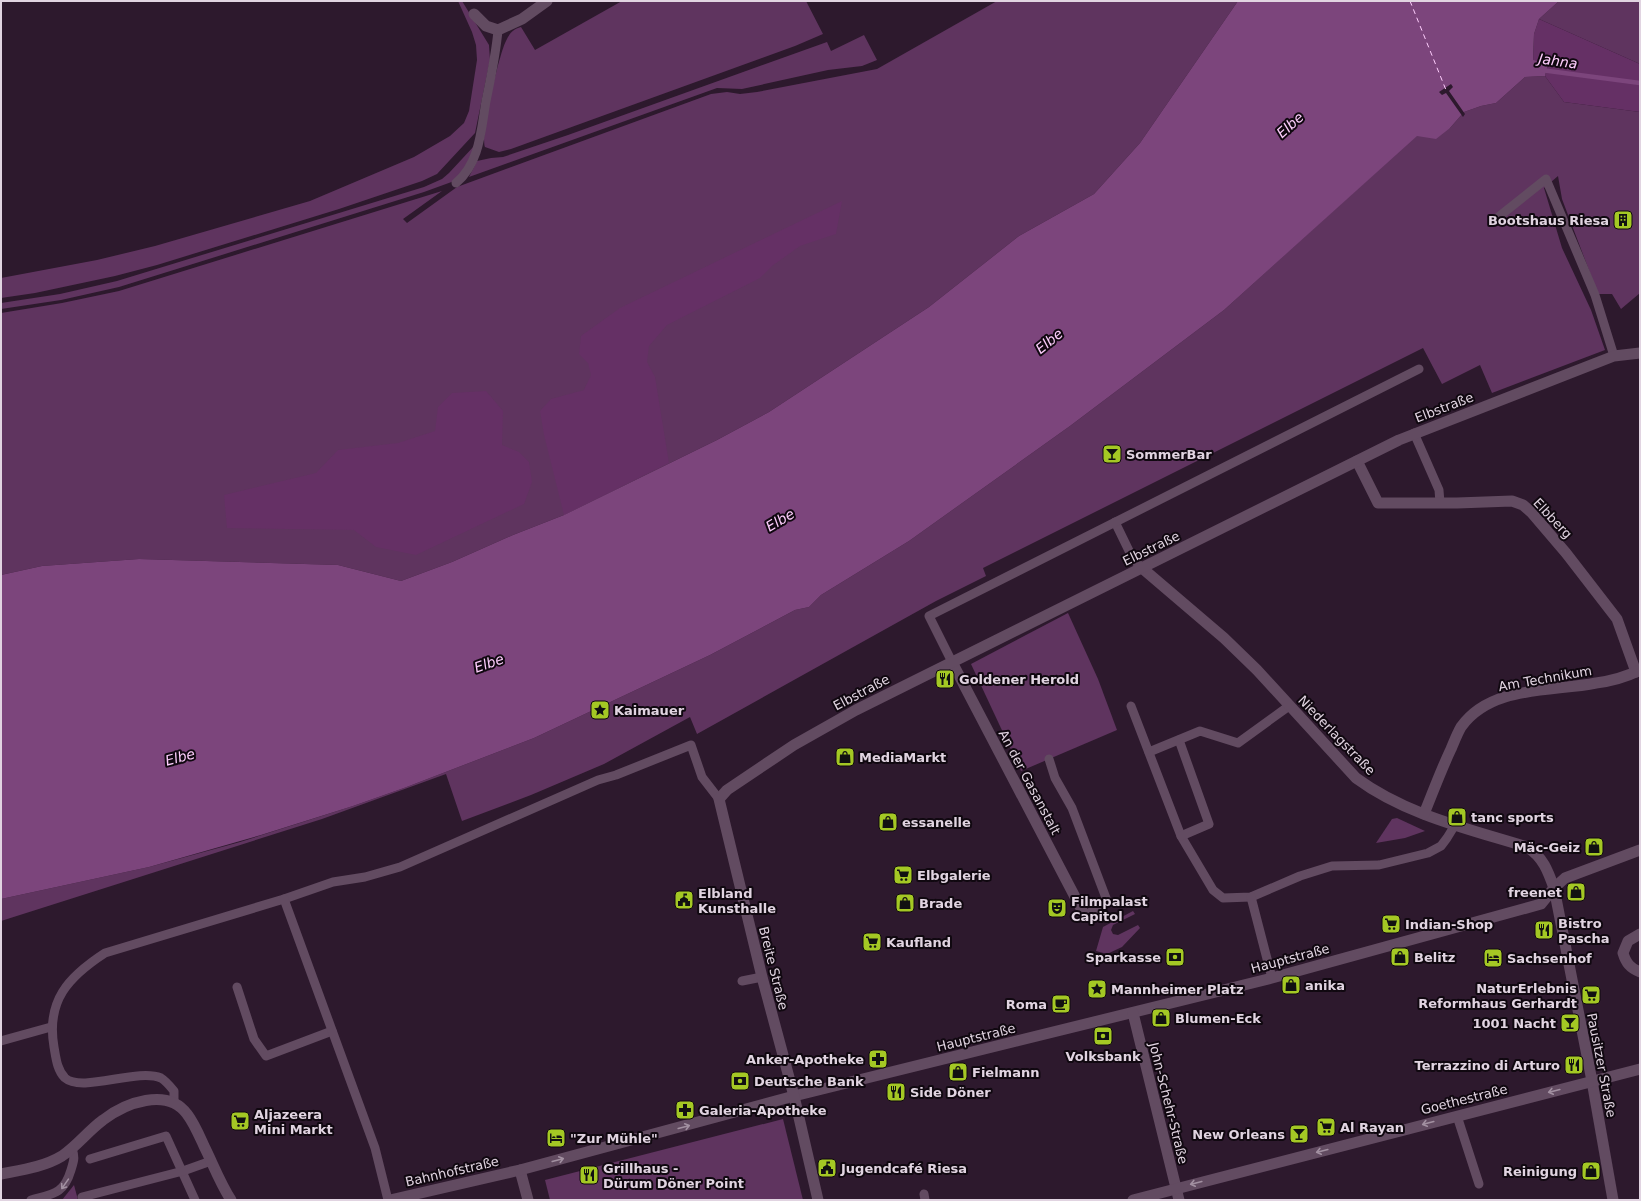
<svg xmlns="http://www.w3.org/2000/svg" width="1641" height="1201" viewBox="0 0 1641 1201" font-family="'DejaVu Sans',sans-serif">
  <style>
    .green { fill: #5f345f }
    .forest { fill: #653065 }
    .water { fill: #7c457c }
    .pier { fill: #2d192d }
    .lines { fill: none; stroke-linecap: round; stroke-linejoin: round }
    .stream { stroke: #7c457c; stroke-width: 4.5 }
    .ferry { stroke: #fecefd; stroke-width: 1; stroke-dasharray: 5 4; stroke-linecap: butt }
    .service { stroke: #624b61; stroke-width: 9 }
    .pedestrian { stroke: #624b61; stroke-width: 11 }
    .minor { stroke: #624b61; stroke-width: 11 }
    .tertiary { stroke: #624b61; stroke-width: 11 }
    .secondary { stroke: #624b61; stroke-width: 11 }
    .oneway { stroke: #a290a1 }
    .labels { text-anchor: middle; stroke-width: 4; stroke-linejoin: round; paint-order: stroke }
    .poi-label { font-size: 13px; font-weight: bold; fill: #e1d4e1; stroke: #100810; text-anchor: start }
    .street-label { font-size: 13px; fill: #e1d4e1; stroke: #100810 }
    .water-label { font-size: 14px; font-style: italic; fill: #fecefd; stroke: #100810 }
  </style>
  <rect width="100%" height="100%" fill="#2d192d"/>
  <g class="green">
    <path d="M458 1H462L489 45 490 60 475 133 437 174 422 181 339 209 157 265 115 276 35 293 1 298V278L97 260 155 246 310 201 414 157 450 136 464 123 469 111 477 60 476 45 472 32Z"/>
    <path d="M622 1H806L823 34 795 46 511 149 499 152 485 147C480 137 499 54 506 41 509 34 513 29 521 27L535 50Z"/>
    <path d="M997 1H1238L1140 143 1094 194 1019 236 929 307 769 412 717 440 564 515 513 535 452 562 401 581 338 565 139 559 42 566 1 575V313L62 303 119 291 442 191 403 219 407 223 457 187 711 94 727 92 740 94 757 92 877 69Z"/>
    <path d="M1559 1H1640V64L1539 19Z"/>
    <path d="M864 35 877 60 862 66 828 70 742 89 717 88 469 177 477 161 491 158 503 157 568 135 827 42 831 51Z"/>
    <path d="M1545 76 1564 102 1640 112V293L1621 309 1612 294H1598L1562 199 1558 176 1544 188 1562 248 1591 310 1605 350 1492 393 1480 365 1442 384 1423 348 983 568 986 576 936 601 697 734 690 717 604 764 531 795 462 821 446 774 322 819 1 921V899L149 867 240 842 353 806 404 788 534 738 710 655 795 610 809 607 821 595 909 541 1070 426 1224 310 1417 135 1450 128 1464 112 1481 106 1496 103 1525 77Z"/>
    <path d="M475 145 467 164 457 180 424 192 119 287 61 300 1 309V303L60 294 117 281 424 187 442 179 449 173Z"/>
    <path d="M1068 613 1098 679 1117 730 1021 771 971 664Z"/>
    <path d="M1397 818 1425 831 1405 838 1376 843 1392 819Z"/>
    <path d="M1133 911 1135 914 1113 925 1111 930 1113 934 1118 935 1138 925 1140 928 1122 947 1107 954 1096 951 1103 927Z"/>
    <path d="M783 1119 803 1200H550L545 1180Z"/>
    <path d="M74 1185 78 1200H62Z"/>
  </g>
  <g class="forest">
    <path d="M1539 19 1640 64V112L1564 102 1545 76 1548 64 1533 61 1534 34Z"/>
    <path d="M842 201 836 234 800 246 772 266 760 278 667 325 649 346 647 362 655 377 669 463 564 515 544 435 540 411 551 399 584 390 591 375 588 363 579 354 581 336 620 308Z"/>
    <path d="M486 391 503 411 502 445 519 452 529 462 532 482 524 504 416 555 376 547 354 530 227 528 224 495 316 473 338 450 398 443 435 431 438 407 452 393Z"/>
  </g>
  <path class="water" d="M1238 1H1559L1539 19 1534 34 1533 60 1548 64 1545 76 1525 77 1496 103 1481 106 1464 112 1450 128 1436 139 1417 136 1224 310 1070 426 909 541 821 595 809 607 795 610 710 655 534 738 404 788 353 806 261 835 149 867 1 899V575L42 566 139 559 338 565 401 581 452 562 513 535 564 515 717 440 769 412 929 307 1019 236 1094 194 1140 143Z"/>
  <path class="pier" d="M1451 84 1453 87 1449 91 1465 114 1463 117 1446 93 1442 95 1439 92Z"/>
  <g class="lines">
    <path class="stream" d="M1541 70 1640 83"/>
    <path class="ferry" d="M1410 1 1446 90"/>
    <g class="service">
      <path d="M456 183C480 163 481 130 486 101 491 77 496 54 498 30"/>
      <path d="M1497 218 1546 179 1595 295 1614 356"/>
      <path d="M1414 433 1439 490 1440 503"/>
      <path d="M1115 522 1133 559 1142 568"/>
      <path d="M952 662 929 616 1419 369"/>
      <path d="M1131 706 1181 836 1213 890 1223 898 1251 897 1300 876 1332 866 1379 865 1428 853 1441 846 1447 838 1455 825"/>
      <path d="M1179 740 1209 824 1181 836"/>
      <path d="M1149 752 1200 731 1238 743 1289 706"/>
      <path d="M1049 759 1055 778 1072 808 1106 898 1101 905 1085 916"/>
      <path d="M1251 897 1272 978"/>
      <path d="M284 899 333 882 365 877 400 867 598 780 616 775 691 745 702 777 719 799"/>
      <path d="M742 981 762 977"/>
      <path d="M237 987 254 1039 266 1056 332 1031"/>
      <path d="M1 1041 51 1027"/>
      <path d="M174 1103V1091C170 1086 166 1081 161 1078 137 1068 82 1093 65 1078 57 1070 56 1058 54 1047 46 1001 68 977 105 953L284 899 375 1148 388 1200"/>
      <path d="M1457 1116 1479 1184"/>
      <path d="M90 1159 166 1136 195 1200"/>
      <path d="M924 1194 925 1200"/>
      <path d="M82 1197 183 1171 211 1161"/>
      <path d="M31 1200C53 1194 64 1194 71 1170 74 1160 75 1158 72 1148"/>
    </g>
    <path class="pedestrian" d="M794 1096 1272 978 1541 904 1554 888 1565 878 1640 850"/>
    <g class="minor">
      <path d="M474 14 486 26 498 30 522 19 547 1"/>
      <path d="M1357 461 1378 503H1457L1512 501 1523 505 1531 512 1566 553 1617 619 1636 672"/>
      <path d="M1142 568 1224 638 1257 670 1356 778C1406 815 1469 829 1527 847 1543 857 1548 871 1554 888L1592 1081"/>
      <path d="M952 662 1085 916"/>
      <path d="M1424 814C1433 792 1441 770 1451 749 1454 742 1457 734 1461 727 1491 685 1551 692 1596 683 1611 681 1626 677 1640 670"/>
      <path d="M1640 934 1628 941 1623 953C1626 963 1630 968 1640 972"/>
      <path d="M1133 1013 1179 1200"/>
      <path d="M520 1170 528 1200"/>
      <path d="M1 1174C21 1170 44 1167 62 1156 77 1146 88 1131 103 1120 125 1103 167 1087 187 1114 194 1123 199 1135 204 1146 213 1164 220 1183 231 1200"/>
      <path d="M390 1200 520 1170 794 1096"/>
      <path d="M818 1200 794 1096 762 977 719 799 727 790 794 745 856 710 1399 440 1614 356 1640 353"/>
    </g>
    <path class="tertiary" d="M1592 1081 1613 1200"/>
    <path class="secondary" d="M1133 1200 1640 1069"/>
  </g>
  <defs><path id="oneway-shaft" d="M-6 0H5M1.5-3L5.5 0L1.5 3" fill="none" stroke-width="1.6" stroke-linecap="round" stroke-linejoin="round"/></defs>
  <g class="oneway">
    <use href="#oneway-shaft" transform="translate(1554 1091) rotate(166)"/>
    <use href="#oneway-shaft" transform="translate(1428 1123) rotate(165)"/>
    <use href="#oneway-shaft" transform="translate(684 1127) rotate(-15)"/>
    <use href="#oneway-shaft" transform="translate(1322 1151) rotate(166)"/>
    <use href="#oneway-shaft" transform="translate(558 1160) rotate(-15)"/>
    <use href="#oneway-shaft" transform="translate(1196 1183) rotate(166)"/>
    <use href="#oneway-shaft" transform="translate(65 1184) rotate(125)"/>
  </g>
  <defs>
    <g id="building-square" transform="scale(1)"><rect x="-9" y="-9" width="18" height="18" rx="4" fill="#a4c824" stroke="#100810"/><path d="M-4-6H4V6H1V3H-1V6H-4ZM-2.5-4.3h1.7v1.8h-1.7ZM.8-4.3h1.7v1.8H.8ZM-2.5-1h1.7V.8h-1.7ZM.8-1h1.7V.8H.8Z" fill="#111"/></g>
    <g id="bar-square" transform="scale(1)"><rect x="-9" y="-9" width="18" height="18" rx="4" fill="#a4c824" stroke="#100810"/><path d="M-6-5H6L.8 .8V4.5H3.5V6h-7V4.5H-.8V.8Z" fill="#111"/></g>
    <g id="restaurant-square" transform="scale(1)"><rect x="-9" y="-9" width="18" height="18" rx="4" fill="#a4c824" stroke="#100810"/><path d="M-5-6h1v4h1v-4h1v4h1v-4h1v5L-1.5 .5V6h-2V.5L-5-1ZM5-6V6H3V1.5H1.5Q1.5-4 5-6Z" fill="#111"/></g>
    <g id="sight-square" transform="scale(1)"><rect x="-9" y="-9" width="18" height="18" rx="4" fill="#a4c824" stroke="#100810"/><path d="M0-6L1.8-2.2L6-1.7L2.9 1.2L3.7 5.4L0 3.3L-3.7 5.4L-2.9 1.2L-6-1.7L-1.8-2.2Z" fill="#111"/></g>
    <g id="shop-square" transform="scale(1)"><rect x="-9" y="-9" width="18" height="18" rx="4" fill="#a4c824" stroke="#100810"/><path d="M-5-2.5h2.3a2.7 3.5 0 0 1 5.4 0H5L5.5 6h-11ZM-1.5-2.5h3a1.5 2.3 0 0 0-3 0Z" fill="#111"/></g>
    <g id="supermarket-square" transform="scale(1)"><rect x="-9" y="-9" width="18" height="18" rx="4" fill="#a4c824" stroke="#100810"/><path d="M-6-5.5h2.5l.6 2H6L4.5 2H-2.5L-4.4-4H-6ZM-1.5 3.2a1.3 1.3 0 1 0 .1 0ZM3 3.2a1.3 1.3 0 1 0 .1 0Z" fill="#111"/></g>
    <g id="civic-square" transform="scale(1)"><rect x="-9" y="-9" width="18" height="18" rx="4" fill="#a4c824" stroke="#100810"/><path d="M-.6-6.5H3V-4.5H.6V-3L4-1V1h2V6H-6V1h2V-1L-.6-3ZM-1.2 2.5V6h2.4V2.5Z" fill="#111"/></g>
    <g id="theatre-square" transform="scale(1)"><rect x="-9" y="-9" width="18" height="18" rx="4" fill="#a4c824" stroke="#100810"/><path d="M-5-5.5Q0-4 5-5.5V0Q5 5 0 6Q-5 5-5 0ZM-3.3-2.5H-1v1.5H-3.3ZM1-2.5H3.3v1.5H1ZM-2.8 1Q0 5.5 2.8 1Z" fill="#111"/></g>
    <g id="bank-square" transform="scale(1)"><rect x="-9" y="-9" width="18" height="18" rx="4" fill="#a4c824" stroke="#100810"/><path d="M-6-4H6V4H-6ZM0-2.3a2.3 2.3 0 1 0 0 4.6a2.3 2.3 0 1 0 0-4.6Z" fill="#111"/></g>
    <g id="hotel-square" transform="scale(1)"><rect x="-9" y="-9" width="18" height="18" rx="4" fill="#a4c824" stroke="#100810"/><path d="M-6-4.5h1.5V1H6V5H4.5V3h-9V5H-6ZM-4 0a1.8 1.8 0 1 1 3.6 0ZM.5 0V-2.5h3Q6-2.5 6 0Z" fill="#111"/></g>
    <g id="cafe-square" transform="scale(1)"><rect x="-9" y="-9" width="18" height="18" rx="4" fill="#a4c824" stroke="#100810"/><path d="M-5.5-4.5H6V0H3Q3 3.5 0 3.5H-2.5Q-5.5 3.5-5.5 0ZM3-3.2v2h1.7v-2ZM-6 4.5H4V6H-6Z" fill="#111"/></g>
    <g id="pharmacy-square" transform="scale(1)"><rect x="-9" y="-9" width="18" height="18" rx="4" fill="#a4c824" stroke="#100810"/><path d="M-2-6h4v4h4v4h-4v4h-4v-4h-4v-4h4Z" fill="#111"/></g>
  </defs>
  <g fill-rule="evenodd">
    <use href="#building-square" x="1623" y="220"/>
    <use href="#bar-square" x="1112" y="454"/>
    <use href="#restaurant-square" x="945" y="679"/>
    <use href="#sight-square" x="600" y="710"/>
    <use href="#shop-square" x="845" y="757"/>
    <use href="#shop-square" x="1457" y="817"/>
    <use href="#shop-square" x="888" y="822"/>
    <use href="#shop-square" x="1594" y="847"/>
    <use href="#supermarket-square" x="903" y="875"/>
    <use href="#shop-square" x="1576" y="892"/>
    <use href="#civic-square" x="684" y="900"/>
    <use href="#shop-square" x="905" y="903"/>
    <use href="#theatre-square" x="1057" y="908"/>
    <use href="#supermarket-square" x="1391" y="924"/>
    <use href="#restaurant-square" x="1544" y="930"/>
    <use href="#supermarket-square" x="872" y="942"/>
    <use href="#bank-square" x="1175" y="957"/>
    <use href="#shop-square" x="1400" y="957"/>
    <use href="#hotel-square" x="1493" y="958"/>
    <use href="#shop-square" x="1291" y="985"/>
    <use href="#sight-square" x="1097" y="989"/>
    <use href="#supermarket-square" x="1591" y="995"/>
    <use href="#cafe-square" x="1061" y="1004"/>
    <use href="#shop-square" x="1161" y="1018"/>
    <use href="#bar-square" x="1570" y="1023"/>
    <use href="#bank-square" x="1103" y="1036"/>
    <use href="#pharmacy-square" x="878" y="1059"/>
    <use href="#restaurant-square" x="1574" y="1065"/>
    <use href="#shop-square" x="958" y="1072"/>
    <use href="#bank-square" x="740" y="1081"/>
    <use href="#restaurant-square" x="896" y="1092"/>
    <use href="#pharmacy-square" x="685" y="1110"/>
    <use href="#supermarket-square" x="240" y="1121"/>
    <use href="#supermarket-square" x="1326" y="1127"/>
    <use href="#bar-square" x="1299" y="1134"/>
    <use href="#hotel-square" x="556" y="1138"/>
    <use href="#civic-square" x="827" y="1168"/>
    <use href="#shop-square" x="1591" y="1171"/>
    <use href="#restaurant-square" x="589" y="1175"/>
  </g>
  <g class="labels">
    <g class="poi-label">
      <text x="1609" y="225" text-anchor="end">Bootshaus Riesa</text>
      <text x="1126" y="459">SommerBar</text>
      <text x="959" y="684">Goldener Herold</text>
      <text x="614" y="715">Kaimauer</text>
      <text x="859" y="762">MediaMarkt</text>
      <text x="1471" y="822">tanc sports</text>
      <text x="902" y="827">essanelle</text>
      <text x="1580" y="852" text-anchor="end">Mäc-Geiz</text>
      <text x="917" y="880">Elbgalerie</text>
      <text x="1562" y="897" text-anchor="end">freenet</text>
      <text x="698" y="898">Elbland<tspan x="698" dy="15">Kunsthalle</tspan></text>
      <text x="1071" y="906">Filmpalast<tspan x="1071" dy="15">Capitol</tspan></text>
      <text x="919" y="908">Brade</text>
      <text x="1558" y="928">Bistro<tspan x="1558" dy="15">Pascha</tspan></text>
      <text x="1405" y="929">Indian-Shop</text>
      <text x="886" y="947">Kaufland</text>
      <text x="1161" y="962" text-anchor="end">Sparkasse</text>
      <text x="1414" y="962">Belitz</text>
      <text x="1507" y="963">Sachsenhof</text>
      <text x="1305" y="990">anika</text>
      <text x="1577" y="993" text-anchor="end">NaturErlebnis<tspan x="1577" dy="15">Reformhaus Gerhardt</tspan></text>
      <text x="1111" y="994">Mannheimer Platz</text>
      <text x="1047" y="1009" text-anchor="end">Roma</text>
      <text x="1175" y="1023">Blumen-Eck</text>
      <text x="1556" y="1028" text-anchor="end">1001 Nacht</text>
      <text x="1103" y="1061" text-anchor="middle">Volksbank</text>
      <text x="864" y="1064" text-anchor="end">Anker-Apotheke</text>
      <text x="1560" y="1070" text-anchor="end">Terrazzino di Arturo</text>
      <text x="972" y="1077">Fielmann</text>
      <text x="754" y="1086">Deutsche Bank</text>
      <text x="910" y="1097">Side Döner</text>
      <text x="699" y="1115">Galeria-Apotheke</text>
      <text x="254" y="1119">Aljazeera<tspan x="254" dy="15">Mini Markt</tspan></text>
      <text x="1340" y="1132">Al Rayan</text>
      <text x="1285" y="1139" text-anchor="end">New Orleans</text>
      <text x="570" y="1143">"Zur Mühle"</text>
      <text x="603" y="1173">Grillhaus -<tspan x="603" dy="15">Dürum Döner Point</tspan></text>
      <text x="841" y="1173">Jugendcafé Riesa</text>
      <text x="1577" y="1176" text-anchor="end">Reinigung</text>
    </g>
    <g class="street-label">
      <text transform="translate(1444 407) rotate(-21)" y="5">Elbstraße</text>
      <text transform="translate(1553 518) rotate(47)" y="5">Elbberg</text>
      <text transform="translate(1151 548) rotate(-26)" y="5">Elbstraße</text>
      <text transform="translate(1545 678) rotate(-10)" y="5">Am Technikum</text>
      <text transform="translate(861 692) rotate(-28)" y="5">Elbstraße</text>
      <text transform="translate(1337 735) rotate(46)" y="5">Niederlagstraße</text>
      <text transform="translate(1030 782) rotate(62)" y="5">An der Gasanstalt</text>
      <text transform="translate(1290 958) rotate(-15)" y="5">Hauptstraße</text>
      <text transform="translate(774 968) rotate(76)" y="5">Breite Straße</text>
      <text transform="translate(976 1037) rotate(-14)" y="5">Hauptstraße</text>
      <text transform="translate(1602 1065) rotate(79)" y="5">Pausitzer Straße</text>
      <text transform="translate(1464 1099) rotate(-14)" y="5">Goethestraße</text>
      <text transform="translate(1169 1103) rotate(76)" y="5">John-Schehr-Straße</text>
      <text transform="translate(452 1171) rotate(-13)" y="5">Bahnhofstraße</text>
    </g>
    <g class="water-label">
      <text transform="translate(1558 61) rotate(8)" y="5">Jahna</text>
      <text transform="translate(1290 125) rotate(-42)" y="5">Elbe</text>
      <text transform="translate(1049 341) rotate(-39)" y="5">Elbe</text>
      <text transform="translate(780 520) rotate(-31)" y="5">Elbe</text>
      <text transform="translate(489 663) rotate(-19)" y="5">Elbe</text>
      <text transform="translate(180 757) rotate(-15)" y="5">Elbe</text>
    </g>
  </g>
  <rect width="1641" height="1201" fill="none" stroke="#e1d4e1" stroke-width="4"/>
</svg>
